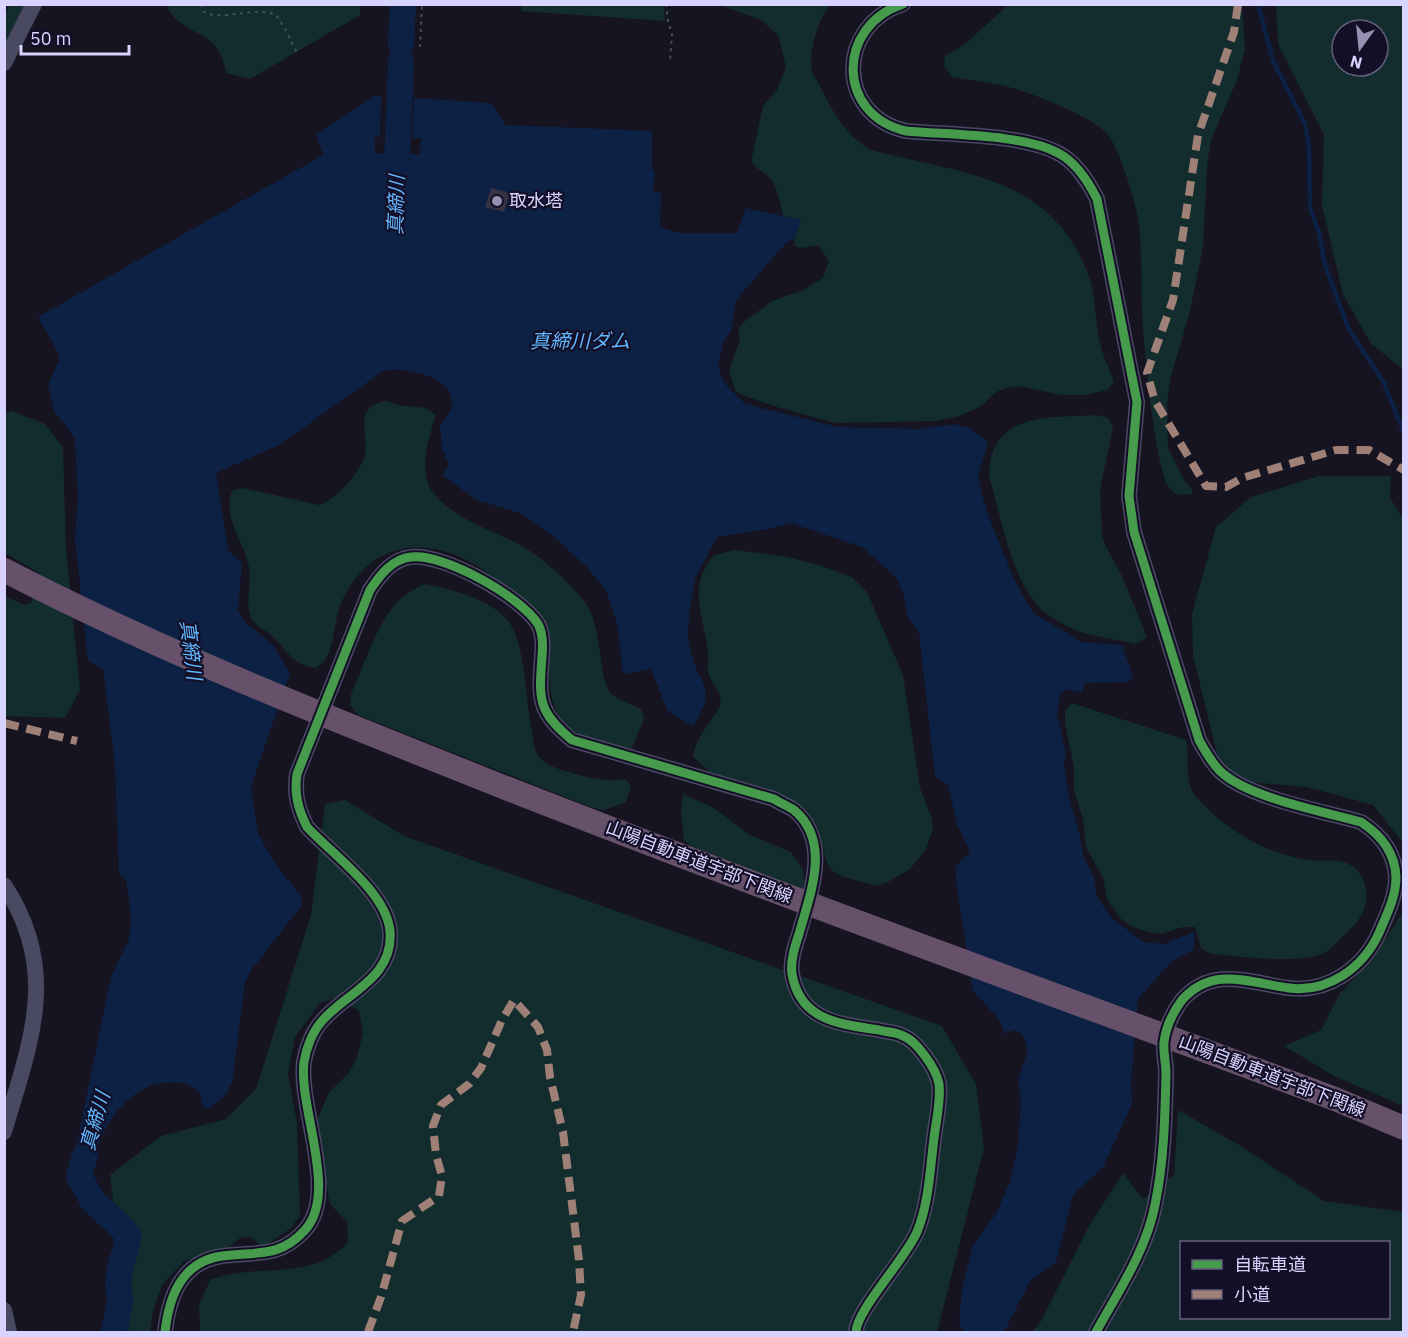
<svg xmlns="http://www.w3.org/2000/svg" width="1408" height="1337" viewBox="0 0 1408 1337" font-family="'IBM Plex Sans','Noto Sans JP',sans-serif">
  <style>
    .green { fill: #132c2d; fill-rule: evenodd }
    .water { fill: #0d2144 }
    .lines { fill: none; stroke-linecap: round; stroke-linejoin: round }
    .stream { stroke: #0d2144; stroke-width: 4.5 }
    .river { stroke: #0d2144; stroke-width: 26 }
    .building { fill: #343243 }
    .path { stroke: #44505f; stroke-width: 2; stroke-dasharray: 3 4.5; stroke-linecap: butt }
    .minor { stroke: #4a4962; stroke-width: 16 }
    .highway { stroke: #67516a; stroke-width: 24 }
    .quiet { stroke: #9e8076; stroke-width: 8; stroke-dasharray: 15 8; stroke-linecap: butt }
    .cycleway-casing { stroke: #130f26; stroke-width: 13 }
    .cycleway { stroke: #469c4c; stroke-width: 9 }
    .poi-dot { fill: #9591b1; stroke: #130f26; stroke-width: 2 }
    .labels { text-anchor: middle; stroke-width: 4.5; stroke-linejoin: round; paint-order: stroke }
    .poi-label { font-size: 18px; fill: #d9d4ff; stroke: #130f26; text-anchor: start }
    .street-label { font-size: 18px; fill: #d9d4ff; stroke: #130f26 }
    .water-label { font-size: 20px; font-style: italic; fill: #62b6ff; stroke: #130f26 }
  </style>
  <rect width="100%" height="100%" fill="#161421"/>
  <g class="green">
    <path d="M166 4H361V5L360 15 250 79 226 73C219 24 181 40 166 4Z"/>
    <path d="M522 4 664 5 665 21 521 11Z"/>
    <path d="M9 5H29L5 51V16Z"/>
    <path d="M720 5H830C819 18 808 52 812 70 813 75 817 81 820 86 832 111 846 136 871 150 961 174 1055 175 1090 280 1096 299 1095 320 1099 339 1102 354 1109 368 1114 382L1107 390 1086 395H1062L1018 386 1007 388 996 392 980 407 959 416 936 421 835 423 777 407 745 396 735 391 729 370 740 340 738 329 745 321 772 301 803 290 823 278 829 261 818 245 801 248 795 246 794 239 801 220 783 216C780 204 778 188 770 178 764 172 757 170 751 162L763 106 777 90 786 67 778 35 761 20Z"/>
    <path d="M1008 5H1242L1245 49 1237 80 1211 140 1207 167 1203 247 1190 311 1170 380 1167 404 1168 448 1184 480 1192 489V494C1184 495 1177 496 1171 490 1155 476 1143 338 1142 311 1141 283 1142 253 1139 225 1137 205 1120 150 1108 135 1094 117 1025 90 1001 85 985 82 968 80 952 77L944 66 945 56 965 44Z"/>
    <path d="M1276 5H1403V369L1371 344 1343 294 1322 206 1324 135 1278 44ZM1342 30H1378V66H1342Z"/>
    <path d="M386 401C392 403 400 406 406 406 421 408 423 405 436 415 429 438 420 462 429 486 430 490 434 493 437 497 462 524 496 530 527 549 547 562 569 582 584 601 604 625 597 683 613 695 621 701 632 704 641 709L644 719 632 748C619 749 608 745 596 741 583 736 569 730 561 719 546 700 549 656 548 632 527 611 508 588 485 571 432 534 371 538 342 601 334 619 335 642 326 659 324 663 319 665 316 668 291 664 289 652 272 636 267 631 259 628 254 622 243 608 252 583 249 567 244 542 222 517 232 491L243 488 319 505C336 500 361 472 365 454 369 431 352 408 386 401Z"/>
    <path d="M12 411 45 424 63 447 66 549 80 690 65 718 5 716 4 596 25 605 31 603 39 573 5 553V414Z"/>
    <path d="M1097 415 1108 418 1113 427 1100 490 1102 536 1106 547 1122 576 1147 637 1136 644C1116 639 1092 637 1073 629 1063 624 1049 617 1041 609 1011 579 1001 517 989 476 990 411 1049 418 1097 415Z"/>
    <path d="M1319 476H1391L1390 498 1404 520 1403 843 1373 805 1307 787 1235 781 1220 765 1193 656 1192 614 1216 527 1251 497Z"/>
    <path d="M735 550 788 557 822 566 852 577 867 592 903 675 920 788 932 819 933 830 925 851 910 869 888 882 877 886 841 876 831 870 826 860 818 827 805 809 765 788 710 772 693 757C695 743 702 733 711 720 714 716 719 710 720 705 723 692 712 686 709 675 706 668 709 659 708 652 704 616 686 587 714 555Z"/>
    <path d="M424 584C452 589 497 600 512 627 525 649 526 703 532 731 533 739 534 750 539 757 547 766 561 770 572 773 590 778 607 782 626 779L631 787 626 802 605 810 593 808 358 715 350 705 351 694C365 665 378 616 404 596 410 591 418 588 424 584Z"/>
    <path d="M1072 703 1186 740C1190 757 1184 778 1194 794 1196 798 1202 803 1206 807 1233 835 1272 855 1310 860 1325 862 1342 857 1355 868 1364 875 1369 894 1365 906 1361 919 1352 929 1341 938 1336 943 1330 950 1324 953 1298 965 1241 956 1211 954L1201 948 1195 927H1183L1161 934 1147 932 1129 925 1120 918 1107 899 1103 878 1086 847 1083 819 1074 791V768L1065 723V711Z"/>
    <path d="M683 794 714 808 750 835 791 852 803 870 805 886 802 889 690 846 684 840 681 810Z"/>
    <path d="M345 800 404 836 942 1026 976 1084 984 1148 937 1332H200L199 1305 210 1280C257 1261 311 1284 348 1242L347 1222 330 1204 315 1125 329 1092 348 1074 356 1060 363 1033 359 1011 338 997 319 1004 295 1037 288 1073 297 1124 300 1216 290 1229 263 1247 250 1237 240 1238 226 1250 184 1261 162 1285 153 1312 150 1332H129L110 1175 161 1136 226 1119 256 1089 311 915 325 804Z"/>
    <path d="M1403 911V1106L1336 1077 1284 1046 1321 1030 1340 993 1375 956Z"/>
    <path d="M1178 1110 1241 1146 1324 1201 1403 1212V1332H1032L1040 1323 1089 1226 1123 1173 1143 1199 1174 1175ZM1182 1242H1388V1318H1182Z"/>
  </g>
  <path class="water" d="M375 96H381L380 137H375V153L420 154 421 138H412L414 98 491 103 505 125 652 131V169L655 172 653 191 661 193 660 227 678 233H737L746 208 801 220 794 239 786 243 736 300 731 331 723 343 718 367 725 384 745 404 838 427 920 429 954 424 971 429 988 442 978 476 982 495 990 520 1013 577 1033 613 1082 642 1122 645 1133 677 1129 682 1085 683 1082 693 1068 689 1060 695 1057 713 1066 755 1064 765 1069 798 1080 836 1083 856 1094 878 1097 897 1112 919 1144 942 1164 944 1194 932V949L1171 962 1138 999 1131 1082 1132 1104 1103 1167 1073 1195 1056 1262 1030 1281 1004 1332H963L959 1322 962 1289 973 1245 996 1214 1010 1182 1018 1146 1021 1102 1018 1080 1028 1050 1022 1033 1014 1030 1005 1034 998 1018 973 991 956 880V866L970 852 957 824 948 785 935 776 919 632 908 618 904 596 897 578 862 547 791 523 769 529 717 537 695 579 689 616 688 641 695 666 705 687 706 701 694 726 668 712 651 669 623 674 617 623 606 591 588 568 553 536 520 513 477 500 443 476 449 464 442 449 440 425C478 386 415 364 383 371L279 445 216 473 228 550 242 563 238 610 245 622 273 645 290 673 251 786 258 834 278 868 302 897 301 906 252 969 245 982 232 1083 226 1094 209 1109 203 1107 199 1092C188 1082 177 1082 164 1083 130 1086 105 1122 96 1152 92 1162 93 1174 92 1185L81 1191 70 1177 111 977 129 939 131 922 130 908 126 880 119 873 115 764 103 669 88 661 75 538 78 499 75 440 64 423 55 413 48 385 59 360V354L38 317 323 155 316 134Z"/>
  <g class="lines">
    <path class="stream" d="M1258 4 1273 61 1305 124 1309 148 1310 208 1319 233 1325 265 1349 330 1384 383 1404 433"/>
    <g class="river">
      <path d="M401 44 403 4"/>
      <path d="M396 186 401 62"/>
      <path d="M85 1156 79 1176 93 1201 120 1226 128 1235 125 1252 121 1264 118 1282 120 1301 114 1332"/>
    </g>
  </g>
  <path class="building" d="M491 188 510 193 504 212 485 207Z"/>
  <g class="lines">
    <g class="path">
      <path d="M201 4 204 12C221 22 260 5 275 15 283 21 291 43 297 52"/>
      <path d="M666 4 668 21 672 34 670 61"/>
      <path d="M420 47 422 4"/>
    </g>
    <g class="minor">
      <path d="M903 4C836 26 836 115 906 131 947 135 1024 134 1058 153 1076 162 1088 181 1097 199L1137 402 1129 496 1134 532 1199 740C1205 751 1211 762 1220 771 1248 798 1322 811 1361 822 1381 835 1395 852 1396 877 1396 897 1387 914 1379 933 1363 968 1328 993 1289 988 1250 983 1213 965 1182 1000 1173 1012 1166 1027 1164 1042 1163 1052 1166 1063 1166 1073 1165 1117 1164 1162 1155 1205 1146 1251 1118 1292 1096 1332"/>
      <path d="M4 63 34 4"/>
      <path d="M4 885C61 971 30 1043 4 1132"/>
      <path d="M4 1310 9 1332"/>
      <path d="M165 1332C169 1297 181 1262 222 1256 256 1251 279 1259 305 1230 339 1193 298 1107 304 1062 306 1048 313 1031 322 1021 347 992 394 978 390 931 386 892 333 855 307 827 298 809 294 794 297 774L370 590C380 575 392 559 411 557 444 553 521 597 538 624 543 633 543 646 542 656 539 699 537 711 572 740L774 799C780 803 788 806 794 810 832 842 810 894 799 934 795 946 790 961 792 974 800 1021 840 1024 879 1030 886 1032 895 1032 901 1035 912 1039 918 1047 925 1056 931 1064 937 1073 939 1084 941 1101 936 1121 934 1138 930 1169 929 1203 917 1232 906 1258 856 1311 856 1332"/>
    </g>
    <path class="highway" d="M4 570C166 654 337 721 506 788 781 896 1059 996 1335 1099L1404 1128"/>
    <g class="quiet">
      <path d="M1238 4 1234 32 1198 135 1173 300 1147 373 1155 401 1206 486 1226 487 1242 478 1336 450H1369L1404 470"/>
      <path d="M4 723 77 741"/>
      <path d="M368 1332 381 1297 402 1221 439 1196 442 1176 436 1155 433 1126 441 1105 469 1084 481 1068 502 1020 514 1000 538 1027 547 1050 550 1077 563 1132 579 1260 581 1295 573 1332"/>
    </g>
    <g class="cycleway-casing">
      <g id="cycleway">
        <path d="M903 4C836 26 836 115 906 131 947 135 1024 134 1058 153 1076 162 1088 181 1097 199L1137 402 1129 496 1134 532 1199 740C1205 751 1211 762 1220 771 1248 798 1322 811 1361 822 1381 835 1395 852 1396 877 1396 897 1387 914 1379 933 1363 968 1328 993 1289 988 1250 983 1213 965 1182 1000 1173 1012 1166 1027 1164 1042 1163 1052 1166 1063 1166 1073 1165 1117 1164 1162 1155 1205 1146 1251 1118 1292 1096 1332"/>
        <path d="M165 1332C169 1297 181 1262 222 1256 256 1251 279 1259 305 1230 339 1193 298 1107 304 1062 306 1048 313 1031 322 1021 347 992 394 978 390 931 386 892 333 855 307 827 298 809 294 794 297 774L370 590C380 575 392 559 411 557 444 553 521 597 538 624 543 633 543 646 542 656 539 699 537 711 572 740L774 799C780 803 788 806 794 810 832 842 810 894 799 934 795 946 790 961 792 974 800 1021 840 1024 879 1030 886 1032 895 1032 901 1035 912 1039 918 1047 925 1056 931 1064 937 1073 939 1084 941 1101 936 1121 934 1138 930 1169 929 1203 917 1232 906 1258 856 1311 856 1332"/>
      </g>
    </g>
    <use href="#cycleway" class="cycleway"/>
  </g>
  <circle class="poi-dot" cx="497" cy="201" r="6"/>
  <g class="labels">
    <g class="poi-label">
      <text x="509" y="207">取水塔</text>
    </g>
    <g class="street-label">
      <text transform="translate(699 862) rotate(21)" y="6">山陽自動車道宇部下関線</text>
      <text transform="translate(1272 1076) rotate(21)" y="6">山陽自動車道宇部下関線</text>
    </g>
    <g class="water-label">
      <text transform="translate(396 205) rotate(-88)" y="7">真締川</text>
      <text x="580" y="348">真締川ダム</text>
      <text transform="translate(191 650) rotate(83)" y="7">真締川</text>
      <text transform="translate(95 1121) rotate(-74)" y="7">真締川</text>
    </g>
  </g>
  <rect width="1408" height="1337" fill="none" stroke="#d9d4ff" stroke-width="12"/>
  <rect x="1180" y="1241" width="210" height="78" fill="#130f26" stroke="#625e7d" stroke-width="1.5"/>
  <rect x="1192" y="1260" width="30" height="9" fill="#469c4c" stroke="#625e7d" stroke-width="1.5"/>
  <text x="1234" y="1271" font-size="18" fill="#d9d4ff">自転車道</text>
  <rect x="1192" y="1290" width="30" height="9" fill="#9e8076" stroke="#625e7d" stroke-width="1.5"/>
  <text x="1234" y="1301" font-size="18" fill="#d9d4ff">小道</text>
  <g transform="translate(1360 48) rotate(195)"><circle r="28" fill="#130f26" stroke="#625e7d" stroke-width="1.5"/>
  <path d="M0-4.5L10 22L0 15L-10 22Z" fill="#9591b1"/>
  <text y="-9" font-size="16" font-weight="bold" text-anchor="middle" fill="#d9d4ff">N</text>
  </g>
  <path d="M21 45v9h108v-9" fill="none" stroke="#d9d4ff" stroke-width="3"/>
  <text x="30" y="45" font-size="18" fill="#d9d4ff" stroke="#130f26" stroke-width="4.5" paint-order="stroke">50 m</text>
</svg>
